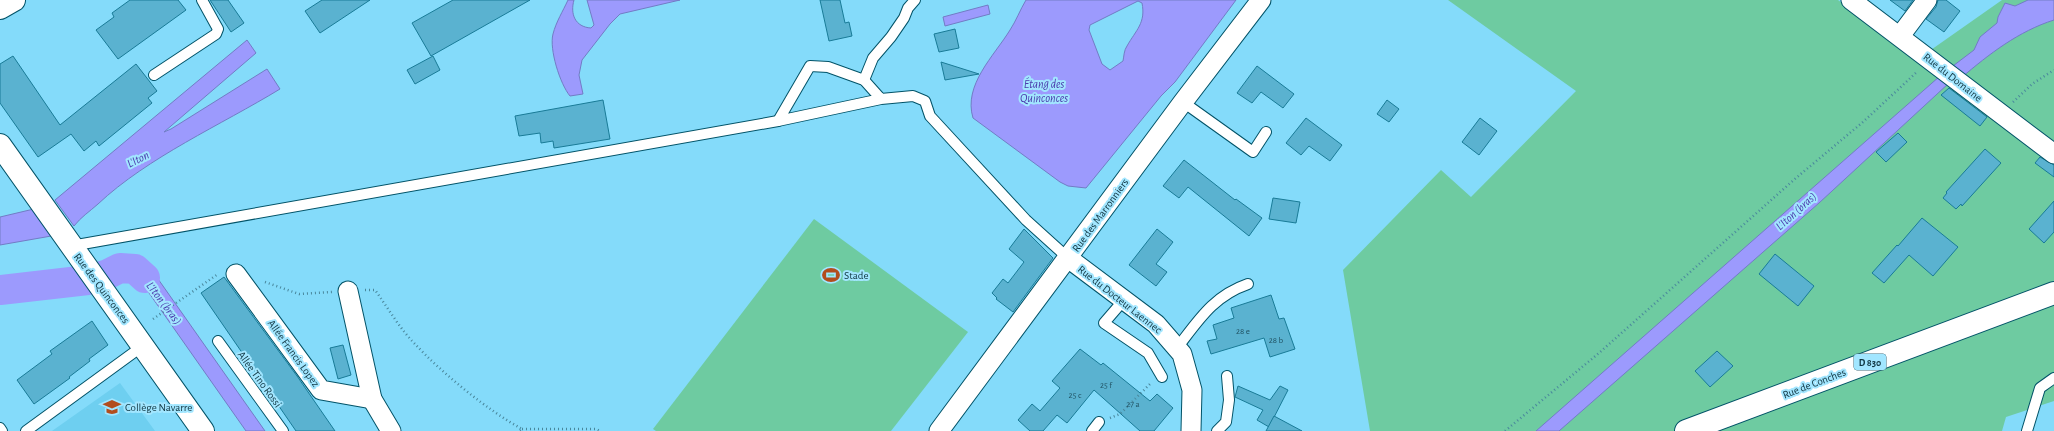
<svg xmlns="http://www.w3.org/2000/svg" width="2054" height="431" viewBox="0 0 2054 431" font-family="'Alegreya Sans',sans-serif">
  <style>
    .built { fill: #6ecff0 }
    .green { fill: #6ecba1 }
    .water { fill: #9c9afd; stroke: #727cc5; fill-rule: evenodd }
    .lines { fill: none; stroke-linecap: round; stroke-linejoin: round }
    .river { stroke: #9c9afd; stroke-width: 30 }
    .building { fill: #5ab2d0; stroke: #197b97 }
    .lane-casing { stroke: #025368; stroke-width: 12 }
    .street-casing { stroke: #025368; stroke-width: 21 }
    .secondary-casing { stroke: #025368; stroke-width: 24 }
    .primary-casing { stroke: #025368; stroke-width: 24 }
    .path { stroke: #49879c; stroke-width: 2.5; stroke-dasharray: 1 3; stroke-linecap: butt }
    .lane { stroke: #fff; stroke-width: 10 }
    .street { stroke: #fff; stroke-width: 19 }
    .secondary { stroke: #fff; stroke-width: 22 }
    .primary { stroke: #fff; stroke-width: 22 }
    .labels { text-anchor: middle; stroke-width: 4; stroke-linejoin: round; paint-order: stroke }
    .number-label { font-size: 9px; fill: #256 }
    .shield { fill: #a2e6ff; stroke: #3c6b7b; stroke-width: 1 }
    .shield-label { font-size: 10px; font-weight: bold; fill: #103642 }
    .street-label { font-size: 11px; fill: #103642; stroke: #a2e6ff }
    .poi-label { font-size: 11px; fill: #103642; stroke: #a2e6ff; text-anchor: start }
    .water-label { font-size: 12px; font-style: italic; fill: #4c3cad; stroke: #a2e6ff }
  </style>
  <rect width="100%" height="100%" fill="#84dbfa"/>
  <path class="built" d="M120 383 155 431H52Z"/>
  <g class="green">
    <path d="M1448 0H1838L1918 59 2002 0H2054V401L2006 417 2002 431H1370L1343 270 1441 170 1471 197 1576 91Z"/>
    <path d="M814 219 968 332 891 431H656L653 429Z"/>
  </g>
  <g class="water">
    <path d="M568 0H574C570 14 575 27 591 28L594 25 587 0H680L620 14 610 24 582 60 579 75 583 94 570 96C560 84 549 49 553 34 556 22 563 11 568 0Z"/>
    <path d="M1026 0H1236L1175 82 1161 96 1086 188 1068 186 1060 182 973 118C963 85 994 56 1010 30 1016 21 1020 10 1026 0ZM1138 1 1142 3C1146 23 1136 30 1127 46 1124 50 1124 56 1123 61L1110 70 1102 64 1089 30 1090 25Z"/>
    <path d="M2028 0H2054V20C2019 31 1989 54 1961 78L1949 69 1974 50 1980 37 1997 23 1998 17 2005 3 2015 6Z"/>
    <path d="M988 5 990 14 945 26 943 17Z"/>
    <path d="M247 40 256 53 164 132 171 129 267 69 280 89C221 125 148 157 98 204 89 212 81 217 74 226L55 200Z"/>
    <path d="M1940 76 1949 83 1819 203 1559 431H1536Z"/>
    <path d="M38 208 57 235 0 245V217Z"/>
    <path d="M117 258 144 259 265 431H246L142 283 123 277 114 281 102 268Z"/>
    <path d="M81 272 92 285 75 289 76 294 73 295 66 290 56 287 0 295V284L44 278 52 274Z"/>
  </g>
  <g class="lines">
    <path class="river" d="M0 290 88 280 108 274 120 268 135 269 145 278"/>
  </g>
  <g class="building">
    <path d="M130 0H178L186 10 118 59 96 30 114 17 112 13Z"/>
    <path d="M210 0H228L244 23 231 32Z"/>
    <path d="M322 0H370L320 33 305 11Z"/>
    <path d="M453 0H530L431 56 412 23Z"/>
    <path d="M820 0H840L845 23 849 22 852 36 829 41Z"/>
    <path d="M1890 0H1913L1905 11Z"/>
    <path d="M1938 0H1946L1960 11 1944 32 1926 19 1936 7Z"/>
    <path d="M955 29 959 48 939 52 934 34Z"/>
    <path d="M13 56 60 125 136 64 157 91 148 98 152 103 99 146 96 141 84 151 71 134 38 157 0 103V64Z"/>
    <path d="M433 56 440 70 415 84 407 70Z"/>
    <path d="M941 62 979 74 945 80Z"/>
    <path d="M1257 66 1294 94 1283 108 1261 92 1252 103 1237 93Z"/>
    <path d="M1949 88 1987 117 1980 126 1941 95Z"/>
    <path d="M603 100 610 139 554 148 553 141 541 143 540 133 519 136 515 116Z"/>
    <path d="M1387 100 1399 109 1389 122 1377 114Z"/>
    <path d="M1306 118 1342 145 1330 161 1309 146 1301 155 1286 143Z"/>
    <path d="M1480 118 1497 131 1479 155 1462 142Z"/>
    <path d="M1898 133 1907 142 1886 162 1876 152Z"/>
    <path d="M1985 149 2001 163 1962 206 1961 204 1956 209 1943 198 1947 193 1946 192Z"/>
    <path d="M2040 157 2054 165V177L2035 163Z"/>
    <path d="M1184 160 1235 200 1236 199 1262 218 1249 236 1188 187 1179 198 1163 186Z"/>
    <path d="M1273 198 1300 202 1296 223 1269 219Z"/>
    <path d="M2054 201V232L2044 243 2029 229Z"/>
    <path d="M1922 218 1958 247 1933 276 1909 255 1884 283 1872 273 1897 245 1898 246Z"/>
    <path d="M1024 229 1053 258 1013 312 996 299 997 298 992 293 1003 279 1008 283 1024 262 1009 249Z"/>
    <path d="M1157 229 1173 242 1156 264 1167 272 1156 286 1129 265Z"/>
    <path d="M1775 254 1814 286 1798 306 1759 274Z"/>
    <path d="M224 277 297 376 335 431H296L201 293Z"/>
    <path d="M1271 295 1279 319 1284 318 1295 349 1270 357 1264 338 1211 354 1207 341 1217 339 1213 325 1234 318 1231 308Z"/>
    <path d="M92 321 108 345 89 359 90 361 69 377 70 378 34 404 17 380 52 354 50 351Z"/>
    <path d="M343 345 351 375 338 379 330 348Z"/>
    <path d="M1080 349 1101 365 1103 363 1150 401 1157 394 1173 408 1154 431H1140L1094 390 1067 423 1057 415 1043 431H1030L1018 420 1032 404 1040 411 1060 388 1052 381Z"/>
    <path d="M1717 351 1733 366 1710 387 1695 371Z"/>
    <path d="M1238 386 1270 400 1280 386 1288 390 1269 427 1257 420 1263 410 1235 397Z"/>
    <path d="M1274 416 1302 431H1266Z"/>
  </g>
  <g class="lines">
    <g class="lane-casing">
      <g id="lane">
        <path d="M154 75 216 34 218 29 202 0"/>
        <path d="M864 80 873 58 891 37 904 18 908 8 915 0"/>
        <path d="M881 99 864 80 828 67 810 66 778 121 881 99 913 96 925 101 930 116 1026 220 1068 258"/>
        <path d="M1183 102 1253 152 1266 132"/>
        <path d="M71 246 778 121"/>
        <path d="M1123 301 1104 323 1148 353 1162 377"/>
        <path d="M218 341 283 431"/>
        <path d="M1177 348C1198 321 1213 296 1248 284"/>
        <path d="M0 428 2 431"/>
        <path d="M26 431 144 345"/>
        <path d="M1092 431 1099 422"/>
        <path d="M1217 431 1226 422 1229 400 1227 376"/>
        <path d="M2027 431 2040 388 2054 378"/>
      </g>
    </g>
    <g class="street-casing">
      <g id="street">
        <path d="M1851 0 2054 154"/>
        <path d="M1900 36 1927 0"/>
        <path d="M1068 258 1156 324 1182 354 1192 390 1191 431"/>
        <path d="M236 274 321 390 372 399"/>
        <path d="M348 291 372 399 391 431"/>
        <path d="M939 431 1183 102 1261 0"/>
      </g>
    </g>
    <g class="secondary-casing">
      <g id="secondary">
        <path d="M0 8 14 0"/>
        <path d="M0 145 203 431"/>
      </g>
    </g>
    <g class="primary-casing">
      <path id="primary" d="M1686 431 2054 293"/>
    </g>
    <g class="path">
      <path d="M2013 102 2032 84 2054 70"/>
      <path d="M265 282 299 294 332 292"/>
      <path d="M365 290H375C388 308 400 329 415 344 442 373 487 410 522 429L519 431"/>
      <path d="M153 319 218 274"/>
      <path d="M1110 418 1120 414 1151 383"/>
      <path d="M522 429H596L600 431"/>
      <path d="M1505 431 1599 353 1796 178 1863 122 1918 71"/>
    </g>
    <use href="#lane" class="lane"/>
    <use href="#street" class="street"/>
    <use href="#secondary" class="secondary"/>
    <use href="#primary" class="primary"/>
  </g>
  <defs>
    <g id="stadium-bare" transform="scale(1.38)"><path d="M0-5a6.5 5 0 1 0 0 10a6.5 5 0 1 0 0-10ZM-3.5-1.8h7v3.6h-7Z" fill="#b24d1d" stroke="#a2e6ff" stroke-width="2.5" paint-order="stroke"/></g>
    <g id="school-bare" transform="scale(1.38)"><path d="M0-5L7-2L0 1L-7-2ZM-4 1L0 2.5L4 1V4Q0 6-4 4Z" fill="#b24d1d" stroke="#a2e6ff" stroke-width="2.5" paint-order="stroke"/></g>
  </defs>
  <g fill-rule="evenodd">
    <use href="#stadium-bare" x="831" y="275"/>
    <use href="#school-bare" x="112" y="407"/>
  </g>
  <g class="labels">
    <g class="number-label">
      <text x="1243" y="334">28 e</text>
      <text x="1276" y="343">28 b</text>
      <text x="1106" y="388">25 f</text>
      <text x="1075" y="398">25 c</text>
      <text x="1133" y="407">27 a</text>
    </g>
    <rect class="shield" x="1854" y="354" width="32" height="16" rx="3"/>
    <g class="shield-label">
      <text x="1870" y="366">D 830</text>
    </g>
    <g class="street-label">
      <text transform="translate(1953 77) rotate(38)" y="4">Rue du Domaine</text>
      <text transform="translate(1100 215) rotate(-54)" y="4">Rue des Marronniers</text>
      <text transform="translate(102 288) rotate(53)" y="4">Rue des Quinconces</text>
      <text transform="translate(1120 299) rotate(38)" y="4">Rue du Docteur Laennec</text>
      <text transform="translate(294 353) rotate(54)" y="4">Allée Francis Lopez</text>
      <text transform="translate(260 379) rotate(54)" y="4">Allée Tino Rossi</text>
      <text transform="translate(1814 383) rotate(-21)" y="4">Rue de Conches</text>
    </g>
    <g class="poi-label">
      <text x="844" y="279">Stade</text>
      <text x="125" y="411">Collège Navarre</text>
    </g>
    <g class="water-label">
      <text x="1044" y="88">Étang des<tspan x="1044" dy="14">Quinconces</tspan></text>
      <text transform="translate(138 159) rotate(-27)" y="4">L'Iton</text>
      <text transform="translate(1796 211) rotate(-42)" y="4">L'Iton (bras)</text>
      <text transform="translate(164 303) rotate(53)" y="4">L'Iton (bras)</text>
    </g>
  </g>
</svg>
